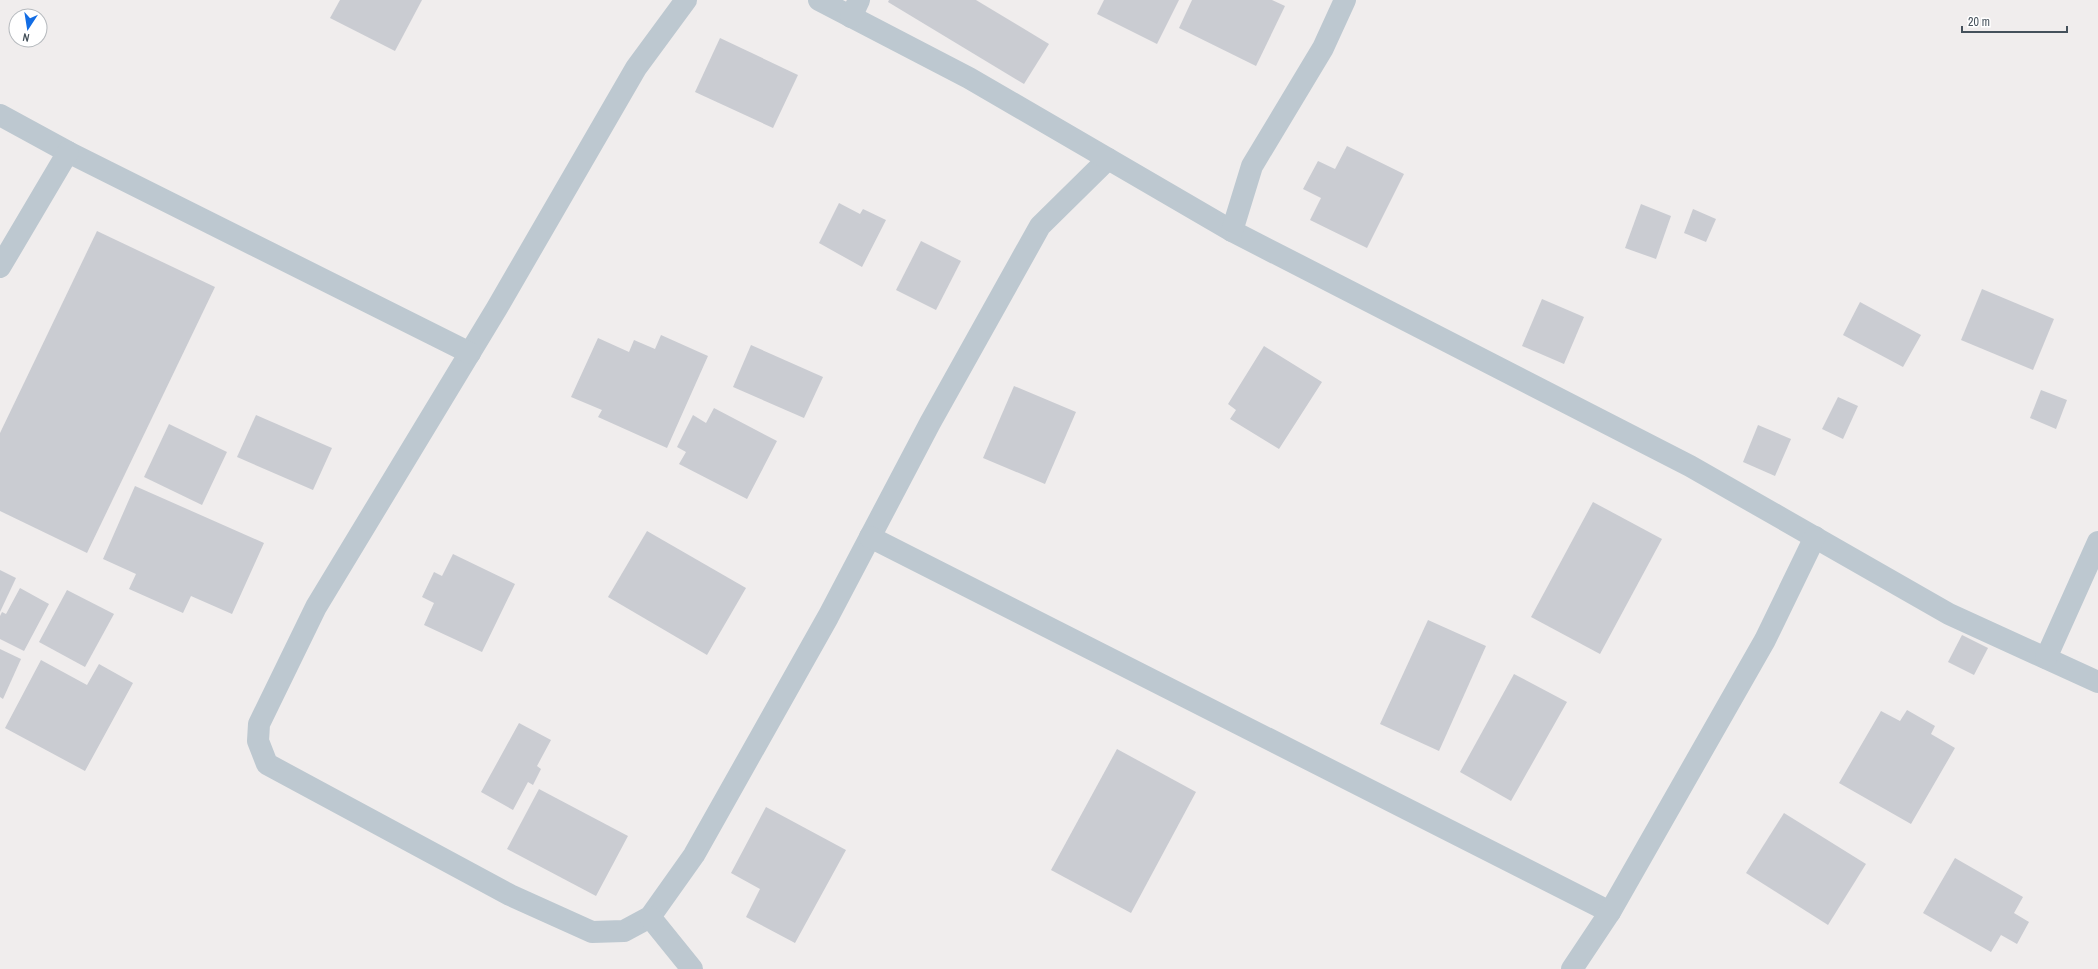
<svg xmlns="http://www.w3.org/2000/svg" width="2098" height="969" viewBox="0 0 2098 969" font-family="'Archivo Narrow',sans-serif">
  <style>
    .building { fill: #caccd2 }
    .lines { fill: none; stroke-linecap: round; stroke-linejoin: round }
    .street { stroke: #bdc8d0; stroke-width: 22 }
  </style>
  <rect width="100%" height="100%" fill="#f0eded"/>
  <g class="building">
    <path d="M340 0H422L395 51 330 18Z"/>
    <path d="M889 0H976L1049 44 1024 84 888 2Z"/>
    <path d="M1104 0H1179L1157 44 1097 14Z"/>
    <path d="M1192 0H1272L1285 6 1256 66 1179 28Z"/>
    <path d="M720 38 798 75 773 128 695 92Z"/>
    <path d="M1347 146 1404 174 1367 248 1310 220 1321 198 1303 189 1318 161 1335 169Z"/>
    <path d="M839 203 860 214 863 209 886 220 862 267 819 243Z"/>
    <path d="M1641 204 1671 216 1656 259 1625 248Z"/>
    <path d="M1693 209 1716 219 1706 242 1684 233Z"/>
    <path d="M97 231 215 287 87 553 0 511V433Z"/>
    <path d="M921 241 961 261 936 310 896 290Z"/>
    <path d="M1982 289 2054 319 2033 370 1961 340Z"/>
    <path d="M1542 299 1584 317 1564 364 1522 346Z"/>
    <path d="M1860 302 1921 335 1903 367 1843 335Z"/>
    <path d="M661 335 708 356 667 448 598 417 602 410 571 397 598 338 629 352 634 340 655 349Z"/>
    <path d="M751 345 823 377 804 418 733 387Z"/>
    <path d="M1264 346 1322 382 1279 449 1230 419 1236 410 1228 404Z"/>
    <path d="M1014 386 1076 412 1045 484 983 458Z"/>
    <path d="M2041 390 2067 400 2056 429 2030 418Z"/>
    <path d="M1838 397 1858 406 1843 439 1822 429Z"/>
    <path d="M714 408 777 441 747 499 679 464 686 452 677 447 693 415 706 423Z"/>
    <path d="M256 415 332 448 313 490 237 457Z"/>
    <path d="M169 424 227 452 202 505 144 477Z"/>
    <path d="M1758 425 1791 439 1775 476 1743 462Z"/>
    <path d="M135 486 264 543 232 614 191 596 183 613 129 589 136 574 103 559Z"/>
    <path d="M1593 502 1662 539 1600 654 1531 617Z"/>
    <path d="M647 531 746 588 707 655 608 597Z"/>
    <path d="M453 554 515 584 482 652 424 625 434 603 422 597 434 572 442 576Z"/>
    <path d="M0 570 16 578 0 612Z"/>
    <path d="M20 588 49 604 24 651 0 639V616L2 612 6 614Z"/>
    <path d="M67 590 114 614 85 667 39 642Z"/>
    <path d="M1428 620 1486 646 1439 751 1380 724Z"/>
    <path d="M1962 635 1988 648 1974 675 1948 662Z"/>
    <path d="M0 649 21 659 3 699 0 697Z"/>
    <path d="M41 660 87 685 99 664 133 683 85 771 5 728Z"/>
    <path d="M1514 674 1567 702 1511 801 1460 772Z"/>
    <path d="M1907 710 1935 726 1931 734 1955 748 1911 824 1839 783 1881 711 1900 721Z"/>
    <path d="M519 723 551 740 537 766 541 769 533 785 528 782 513 810 481 792Z"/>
    <path d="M1117 749 1196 792 1131 913 1051 870Z"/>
    <path d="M539 789 628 836 596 896 507 849Z"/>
    <path d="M766 807 846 850 795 943 746 917 760 889 731 873Z"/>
    <path d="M1784 813 1866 864 1828 925 1746 873Z"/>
    <path d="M1955 858 2023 897 2014 913 2029 922 2017 944 2001 935 1991 952 1923 913Z"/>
  </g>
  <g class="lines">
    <g class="street">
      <path d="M686 0 636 68 497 308 316 607 259 724 258 741 267 764 510 895 592 932 624 931 650 917 694 855 828 617 930 423 1040 226 1108 159"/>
      <path d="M819 0 969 78 1232 231 1690 466 1949 614 2098 682"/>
      <path d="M851 17 859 0"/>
      <path d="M0 115 68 152 470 353"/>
      <path d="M1232 231 1252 166 1323 48 1345 0"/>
      <path d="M0 267 68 152"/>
      <path d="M870 537 1610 912"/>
      <path d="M2046 658 2098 542"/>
      <path d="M650 917 692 969"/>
      <path d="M1572 969 1610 912 1765 640 1815 537"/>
    </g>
  </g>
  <g transform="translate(28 28) rotate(192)"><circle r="19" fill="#ffffff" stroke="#b5b9bd"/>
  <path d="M0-3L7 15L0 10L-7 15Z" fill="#136de4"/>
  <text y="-6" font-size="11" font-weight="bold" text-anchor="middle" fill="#45515b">N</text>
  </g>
  <path d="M1962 26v6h105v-6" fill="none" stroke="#45515b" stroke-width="2"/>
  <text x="1968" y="26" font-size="12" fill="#45515b" stroke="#ffffff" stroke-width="3" paint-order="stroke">20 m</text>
</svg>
